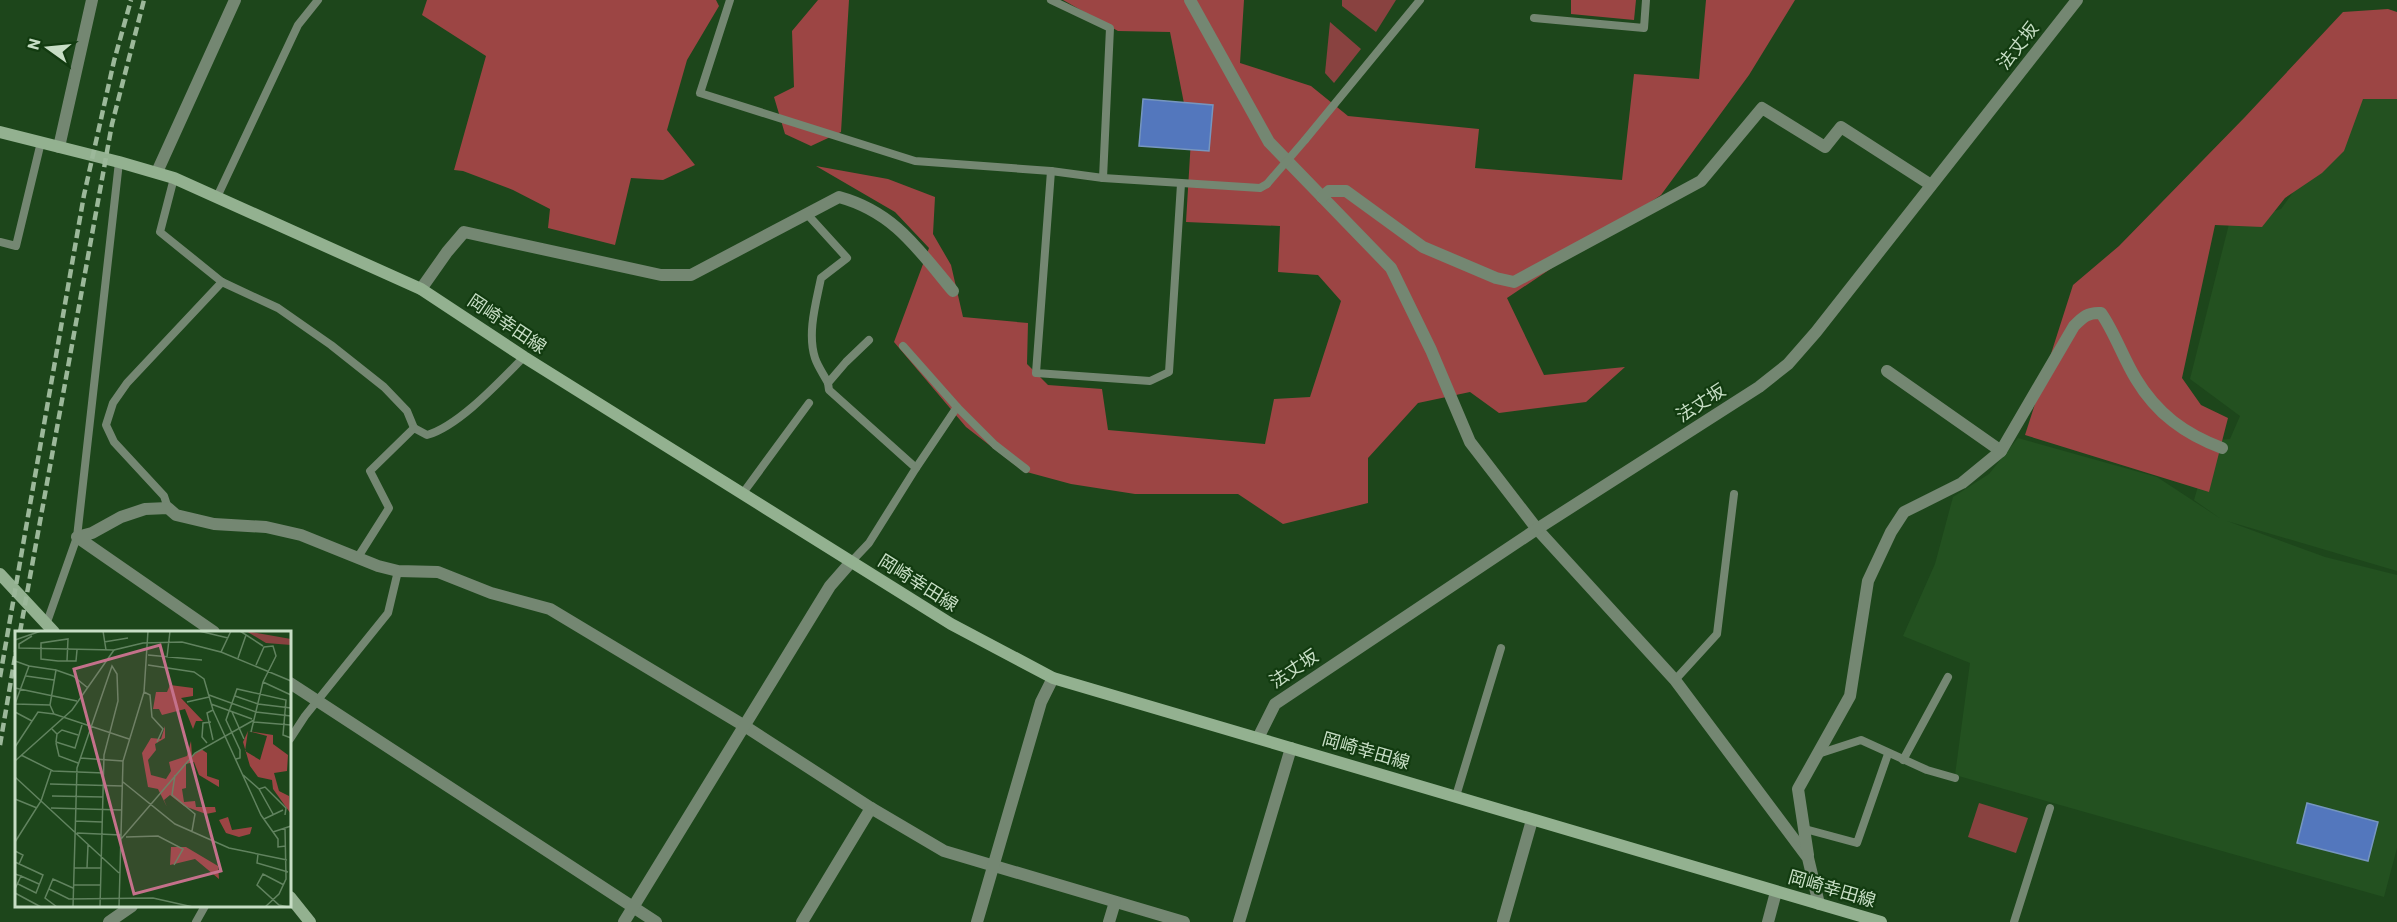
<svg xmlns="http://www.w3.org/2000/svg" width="2397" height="922" viewBox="0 0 2397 922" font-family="Barlow,'Noto Sans JP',sans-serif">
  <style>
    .built { fill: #235120 }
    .green { fill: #894240 }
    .forest { fill: #9c4544 }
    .water { fill: #5377bd; stroke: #7696bf; stroke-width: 1.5 }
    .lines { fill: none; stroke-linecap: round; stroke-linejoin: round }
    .service { stroke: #748772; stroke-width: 8 }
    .minor { stroke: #748772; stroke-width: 12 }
    .secondary { stroke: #93b190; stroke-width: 12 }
    .rail { stroke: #9cb89a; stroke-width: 4.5; stroke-dasharray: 9 4.5; stroke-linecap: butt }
    .service-bridge { stroke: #748772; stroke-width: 8 }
    .labels { text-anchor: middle; stroke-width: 4.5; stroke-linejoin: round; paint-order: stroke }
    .street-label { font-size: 18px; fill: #c7dec5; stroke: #123b10 }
    .inset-road { fill: none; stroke: #61835f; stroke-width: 1.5 }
    .view { fill: #c4718b; fill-opacity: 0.15; stroke: #c4718b; stroke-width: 3 }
    .inset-edge { fill: none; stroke: #c7dec5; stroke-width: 3 }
  </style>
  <rect width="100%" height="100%" fill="#1d461b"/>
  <path class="built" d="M2397 71V571L2227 521 2325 557 2397 575V848L2384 897 1955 775 1970 663 1903 636 1935 564 1953 497 1989 474 2018 438 2157 477 2221 519 2194 500 2208 452 2218 440 2230 439 2240 416 2190 379 2229 224 2281 209 2360 100Z"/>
  <g class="green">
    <path d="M1342 0H1396L1376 32 1342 6Z"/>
    <path d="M1330 22 1361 49 1334 83 1325 73Z"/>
    <path d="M1979 803 2028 818 2016 853 1968 837Z"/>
  </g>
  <g class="forest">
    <path d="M427 0H716L719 6 687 60 667 130 695 165 663 180 631 178 615 245 548 228 550 209 513 190 463 171 454 170 486 56 422 15Z"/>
    <path d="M818 0H849L841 132 811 146 785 134 774 97 794 87 792 31Z"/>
    <path d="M1063 0H1244L1240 63 1311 86 1348 116 1479 129 1475 168 1622 180 1634 74 1699 79 1706 0H1795L1749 75 1661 195 1507 298 1544 375 1625 367 1586 402 1499 413 1470 392 1418 403 1368 458V503L1283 524 1238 494H1135L1071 484 1023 471 966 427 894 342 929 248 895 212 816 166 888 179 935 197 933 234 951 265 963 317 1028 323 1027 364 1048 385 1102 389 1108 430 1265 444 1274 399 1310 397 1341 301 1318 275 1278 272 1280 226 1186 222 1191 139 1170 32 1118 31Z"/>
    <path d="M1571 0H1636L1634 20 1571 14Z"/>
    <path d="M2388 9 2397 12V99H2363L2344 151 2322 173 2285 198 2262 227 2215 225 2182 378 2201 405 2228 418 2209 492 2025 435 2073 285 2119 246 2245 117 2343 12Z"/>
  </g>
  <g class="water">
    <path d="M1143 99 1213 105 1209 151 1139 146Z"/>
    <path d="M2307 803 2378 822 2368 861 2297 843Z"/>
  </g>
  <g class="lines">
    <g class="service">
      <path d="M730 0 700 93 915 161 1051 171 1103 178 1260 188 1267 184"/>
      <path d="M1051 0 1110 28 1103 178"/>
      <path d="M1534 18 1644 28 1646 0"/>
      <path d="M1305 140 1420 0"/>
      <path d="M1051 171 1036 373 1150 381 1169 372 1181 184"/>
      <path d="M174 178 160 232 222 282 278 308 331 345 384 387 407 411 414 428"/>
      <path d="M217 197 298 25 318 0"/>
      <path d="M807 214 847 258 821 278C816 303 807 333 815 358 818 367 824 375 828 383"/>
      <path d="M0 242 16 246 41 142"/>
      <path d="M903 346 957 407 916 468"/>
      <path d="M957 407 995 445 1026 469"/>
      <path d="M743 493 809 403"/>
      <path d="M168 508 164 496 114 442 106 425 113 403 127 383 222 282"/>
      <path d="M358 557 389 508 370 471 414 428 427 435C459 426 500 381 524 357"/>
      <path d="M851 562 869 543 916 468 829 390 828 383 846 362 869 340"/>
      <path d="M46 625 77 537 119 162"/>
      <path d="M1675 680 1717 634 1734 494"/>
      <path d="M290 739 305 716 388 613 398 571"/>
      <path d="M1818 754 1861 740 1927 770 1955 778"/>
      <path d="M1903 760 1948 677"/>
      <path d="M1456 796 1501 648"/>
      <path d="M1805 829 1857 843 1888 754"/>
      <path d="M196 922 205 906"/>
      <path d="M2014 922 2050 808"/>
    </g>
    <g class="minor">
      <path d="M1190 0 1269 142 1391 268 1431 350 1470 442 1537 529 1675 680 1808 858 1819 904"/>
      <path d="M59 147 92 0"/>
      <path d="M157 172 235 0"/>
      <path d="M1322 197 1329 191H1346L1423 247 1496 278 1514 282 1701 181 1762 108 1825 147 1841 127 1931 185"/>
      <path d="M421 289 447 252 464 232 661 275H691L839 197C894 212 918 249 953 291"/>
      <path d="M1887 371 2001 451"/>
      <path d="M214 632 77 537 92 533 121 517 145 509 168 508 176 515 214 524 266 527 301 535 378 566 398 571 438 572 491 593 550 609 743 725 871 808 944 851 1184 922"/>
      <path d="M290 683 656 922"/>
      <path d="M1258 738 1275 704 1537 529 1759 387 1788 364 1816 332 2077 0"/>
      <path d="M1808 855 1798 789 1850 696 1868 581 1891 532 1904 512 1962 483 2001 451 2074 326C2083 317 2088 312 2101 313 2115 333 2123 358 2136 379 2157 414 2185 434 2222 448"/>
      <path d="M109 922 132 906"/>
      <path d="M624 922 830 586 851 562"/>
      <path d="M802 922 871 808"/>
      <path d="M977 922 1041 702 1053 678"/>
      <path d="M1109 922 1115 902"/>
      <path d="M1239 922 1291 748"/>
      <path d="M1503 922 1532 820"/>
      <path d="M1768 922 1776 892"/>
    </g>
    <g class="secondary">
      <path d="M0 132 119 162 174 178 421 289 524 357 951 624 1053 678 1881 922"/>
      <path d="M0 574 54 632"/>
      <path d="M290 897 310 922"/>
    </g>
    <g class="rail">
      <path d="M20 632 112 124 144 0"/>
      <path d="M0 677 84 195 114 61 131 0"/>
      <path d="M0 745 16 651"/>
    </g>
    <path class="service-bridge" d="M1267 184 1305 140"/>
  </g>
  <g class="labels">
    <g class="street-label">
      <text transform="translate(2018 46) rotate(-52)" y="6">法丈坂</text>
      <text transform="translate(507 324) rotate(34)" y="6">岡崎幸田線</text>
      <text transform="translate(1701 403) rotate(-33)" y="6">法丈坂</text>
      <text transform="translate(918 583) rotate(32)" y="6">岡崎幸田線</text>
      <text transform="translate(1294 669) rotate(-34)" y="6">法丈坂</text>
      <text transform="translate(1366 751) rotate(16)" y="6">岡崎幸田線</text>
      <text transform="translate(1832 889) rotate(16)" y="6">岡崎幸田線</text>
    </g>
  </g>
  <g transform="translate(15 631)">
    <rect width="276" height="276" fill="#1d461b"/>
    <path d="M231 0 276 8V14L251 12Z" fill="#894240"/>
    <path d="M155 54 178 57V65L166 67 188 90H181L178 98 170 78 147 84 144 78H138L141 61H152ZM150 95V107L140 113 141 119 133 129 136 144 151 148 156 140 154 131 172 125 176 110 177 125 186 118 192 122V145L204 149V156L184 144 179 131 171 133V157L167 158 169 171 180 170 181 176H200L201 181 191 183 169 175 155 164 149 169 152 176 143 158 133 156 127 122 136 107 146 108ZM233 100 258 104V113L273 124 272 140 259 142 264 160 274 165 276 183 258 158 257 149 243 146 235 135 228 111ZM233 100 252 105 245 129 230 120ZM213 186 217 199 237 196 235 203 224 206 211 202 204 189ZM156 216H171L203 235 204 248 180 228 155 234Z" fill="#9c4544" fill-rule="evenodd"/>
    <path class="inset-road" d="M88 0 91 19M184 0 213 7M225 0 248 15M17 5 4 13V17L99 19M0 9 26 0M89 11 113 7M206 21 276 50M133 24 187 29M152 26 155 0M223 27 231 4M0 30 14 35 0 73M52 30 53 8 26 12V28L43 30H61L62 19M133 34 179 41 189 48 198 79 246 184 263 208V216L271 215M14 35 41 39M11 45 39 49M248 51 276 64M0 57 62 70M129 61 135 64 137 86 148 98 142 111M194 64 241 81 276 85M220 65 243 73 276 77M172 71 194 66M0 73 35 74M196 73 237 88M198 79 192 82 198 109M0 81 17 90M217 81 229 108M39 83 35 74 41 39 58 45 73 57M239 91 276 94M37 98 42 103 41 111 60 117 67 94M236 101 248 51 261 25 258 15 249 16 241 34M42 103 47 99 63 104M41 112 44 125 63 132M192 112 187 106 188 92 196 91M0 116 23 81 39 83 114 108M6 124 38 140 89 142M65 127 108 130M221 128 225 127V119L211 89 222 58 271 69 268 104 276 107M0 130 57 79 99 19 128 12 167 11 206 21 216 0M227 143 244 158 258 183M160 144 157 164 180 183 177 200M0 146 104 242M108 151 160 193 214 217 272 229M35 153 108 155M244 158 250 156 271 177 270 184M37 165 88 166M0 168 22 177M36 177 107 179M249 188 268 179M60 190 87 191M258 201 276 195M62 202 106 204M111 206 143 205 168 218 159 234M106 208 180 122 239 89M0 211 26 170 36 140M0 220 8 224 4 233M243 223 242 232 273 241M0 231 28 244 21 262 3 253M59 237H86M72 237 73 214M0 243 6 245 0 258M6 245 24 253M59 254H86M269 254 248 243 242 254 264 274 273 276M34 258 54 268 138 267 178 276M0 262 26 276M42 276 30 267 38 248 58 257M58 276 62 137 97 35 102 43 103 70 89 124 85 276M104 276 108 130 129 61 133 0M250 276 264 263 271 248 270 197"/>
    <path class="view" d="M145 14 206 240 119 263 59 38Z"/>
    <rect width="276" height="276" class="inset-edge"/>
  </g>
  <g transform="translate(48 48) rotate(285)" stroke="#123b10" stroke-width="4.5" paint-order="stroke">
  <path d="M0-4.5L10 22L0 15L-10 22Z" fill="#c7dec5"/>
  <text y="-9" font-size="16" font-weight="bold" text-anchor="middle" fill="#c7dec5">N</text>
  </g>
</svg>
